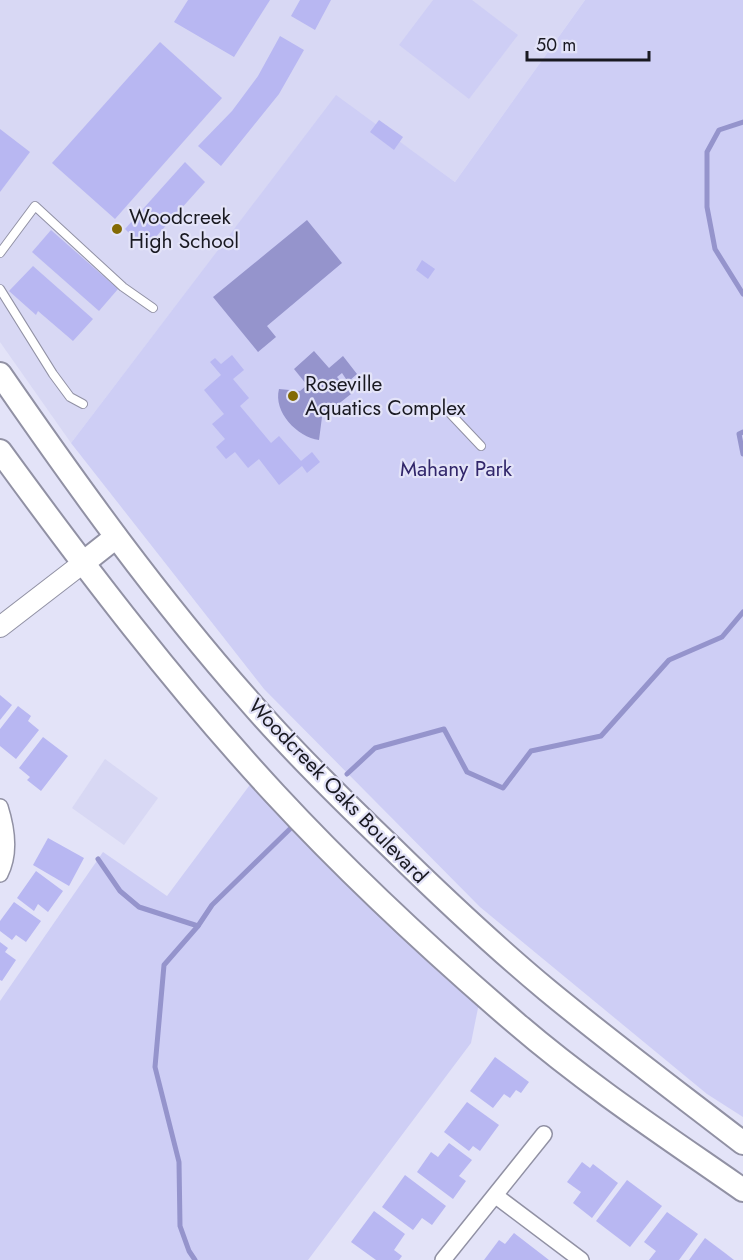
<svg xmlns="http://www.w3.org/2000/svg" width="743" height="1260" viewBox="0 0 743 1260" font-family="Jost,sans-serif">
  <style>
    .built { fill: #d8d8f4 }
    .green { fill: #cecef5 }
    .water { fill: #9594cc }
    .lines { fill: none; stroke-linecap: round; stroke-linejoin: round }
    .stream { stroke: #9594cc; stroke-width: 5 }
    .building { fill: #b8b7f2 }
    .service-casing { stroke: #9191a4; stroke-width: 10 }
    .minor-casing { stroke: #9191a4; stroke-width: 18 }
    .tertiary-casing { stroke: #9191a4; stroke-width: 22 }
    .secondary-casing { stroke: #9191a4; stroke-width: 26 }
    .service { stroke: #fff; stroke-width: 8 }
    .minor { stroke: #fff; stroke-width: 15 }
    .tertiary { stroke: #fff; stroke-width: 20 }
    .secondary { stroke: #fff; stroke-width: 22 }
    .poi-dot { fill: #836a04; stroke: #e3e3f8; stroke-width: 2 }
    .labels { text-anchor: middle; stroke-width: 4.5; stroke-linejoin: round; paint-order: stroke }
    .poi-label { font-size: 21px; fill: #191921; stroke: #e3e3f8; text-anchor: start }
    .park-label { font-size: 21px; fill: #31266a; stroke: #e3e3f8 }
    .street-label { font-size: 21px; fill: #191921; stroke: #e3e3f8 }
  </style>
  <rect width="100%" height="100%" fill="#e3e3f8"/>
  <g class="built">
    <path d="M0 0H585L455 182 336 96 71 443 0 342Z"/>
    <path d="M105 759 158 798 124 845 72 808Z"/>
  </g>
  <g class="green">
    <path d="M433 0H472L518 35 469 99 399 45Z"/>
    <path d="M585 0H743V1117L707 1094 480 907 264 689 71 443 336 95 455 182Z"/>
    <path d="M252 782 479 1003 471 1043 308 1260H0V1001L103 852 167 896Z"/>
  </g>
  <g class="water">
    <path d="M307 220 342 263 267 326 276 337 258 352 213 297Z"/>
    <path d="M314 351 329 368 343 356 357 374 348 382 342 373 337 377 351 394 322 417 319 440C297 437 273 412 279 389L300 391 307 385 294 369Z"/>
  </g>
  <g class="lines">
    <g class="stream">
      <path d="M743 122 719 130 707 152V207L715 249 743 294"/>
      <path d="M743 432 739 434 743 454"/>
      <path d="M347 774 375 748 444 729 467 772 503 788 531 751 601 736 669 660 722 637 743 612"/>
      <path d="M98 859 120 891 139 907 198 926"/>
      <path d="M195 1260 189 1251 180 1226 179 1162 155 1067 164 965 198 926 212 905 294 825"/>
    </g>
  </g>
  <g class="building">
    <path d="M188 0H270L234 57 174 22Z"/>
    <path d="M300 0H331L315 30 291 16Z"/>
    <path d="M280 36 304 50 279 94 221 166 198 146 232 111 258 76Z"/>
    <path d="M160 42 222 98 115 219 52 163Z"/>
    <path d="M379 120 403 137 394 150 370 132Z"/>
    <path d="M0 129 30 152 0 192Z"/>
    <path d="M185 162 205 182 145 249 125 229Z"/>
    <path d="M51 230 118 289 99 311 32 252Z"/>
    <path d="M422 260 435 269 428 279 416 270Z"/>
    <path d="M33 266 93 319 73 341 38 311 36 315 9 291Z"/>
    <path d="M232 355 244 370 233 379 249 398 240 406 271 443 279 436 301 461 312 452 320 462 307 473 302 466 279 485 259 459 248 468 235 452 226 459 216 447 225 439 212 424 224 414 204 390 221 375 210 362 215 358 221 364Z"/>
    <path d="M0 695 12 705 0 720Z"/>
    <path d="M18 706 31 716 28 721 39 730 16 759 0 746V729Z"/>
    <path d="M43 737 68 756 41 791 27 780 30 777 19 768Z"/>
    <path d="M48 838 84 858 69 886 33 865Z"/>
    <path d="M36 871 63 891 48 912 38 904 34 911 17 898Z"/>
    <path d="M14 902 41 921 26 942 16 935 12 940 0 931V921Z"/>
    <path d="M0 942 8 948 5 952 16 960 2 981 0 980Z"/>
    <path d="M495 1057 529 1082 521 1093 516 1090 510 1098 504 1094 493 1108 470 1091Z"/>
    <path d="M467 1102 499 1125 480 1151 473 1146 469 1151 444 1132Z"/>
    <path d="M449 1143 472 1160 459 1176 466 1181 453 1199 417 1172 431 1152 438 1157Z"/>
    <path d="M582 1162 590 1168 593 1164 618 1183 592 1218 573 1203 581 1192 567 1182Z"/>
    <path d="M405 1175 446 1206 432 1225 422 1218 413 1230 382 1207Z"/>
    <path d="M627 1180 662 1206 630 1247 596 1221Z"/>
    <path d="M374 1211 405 1234 394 1250 402 1256 399 1260H376L351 1242Z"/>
    <path d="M667 1212 698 1234 679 1260H649L656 1251 644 1242Z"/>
    <path d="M514 1233 549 1260H484L499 1240 505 1244Z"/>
    <path d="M705 1238 725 1253 734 1260H689Z"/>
  </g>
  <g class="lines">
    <g class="service-casing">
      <g id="service">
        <path d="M0 253 35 206 123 287 153 308"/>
        <path d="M0 289 53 374 70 397 83 404"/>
        <path d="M446 409 481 446"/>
      </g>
    </g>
    <g class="minor-casing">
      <g id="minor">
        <path d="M0 807C7 829 11 853 0 874"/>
        <path d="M496 1196 581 1260"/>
        <path d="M443 1260 544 1134"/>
      </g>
    </g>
    <g class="tertiary-casing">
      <path id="tertiary" d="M0 627 83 563"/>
    </g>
    <g class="secondary-casing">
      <g id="secondary">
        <path d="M0 374C78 487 158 598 249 701 293 752 342 800 392 848 442 897 493 945 547 990 611 1043 677 1092 743 1143"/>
        <path d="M0 451C86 569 176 687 275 794 350 875 433 952 517 1024 588 1085 667 1137 743 1190"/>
        <path d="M83 563 116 537"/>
      </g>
    </g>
    <use href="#service" class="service"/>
    <use href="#minor" class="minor"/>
    <use href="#tertiary" class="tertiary"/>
    <use href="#secondary" class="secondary"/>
  </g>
  <g class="poi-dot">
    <circle cx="117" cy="229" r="6"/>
    <circle cx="293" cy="396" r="6"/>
  </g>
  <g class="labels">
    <g class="poi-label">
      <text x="129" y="224">Woodcreek<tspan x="129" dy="24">High School</tspan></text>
      <text x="305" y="391">Roseville<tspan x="305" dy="24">Aquatics Complex</tspan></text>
    </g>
    <g class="park-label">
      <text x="456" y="476">Mahany Park</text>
    </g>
    <g class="street-label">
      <text transform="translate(338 791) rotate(46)" y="7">Woodcreek Oaks Boulevard</text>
    </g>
  </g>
  <path d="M527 51v9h122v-9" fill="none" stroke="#191921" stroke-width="3"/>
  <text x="536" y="51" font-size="18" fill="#191921" stroke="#e3e3f8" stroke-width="4.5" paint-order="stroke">50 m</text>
</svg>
